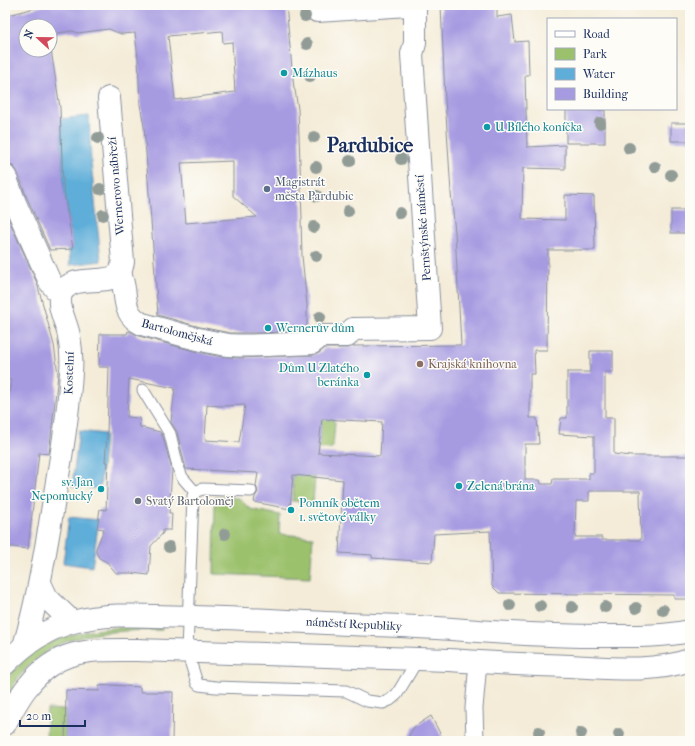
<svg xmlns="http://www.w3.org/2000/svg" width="695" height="746" viewBox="0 0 695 746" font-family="'IM FELL French Canon',serif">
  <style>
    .green { fill: #9bc16c; stroke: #5b7865 }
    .water { fill: #5faed9; stroke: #3d6e9c }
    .building { fill: #a69ae1; fill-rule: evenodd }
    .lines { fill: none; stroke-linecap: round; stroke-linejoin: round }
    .service-casing { stroke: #888e9b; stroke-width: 13 }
    .pedestrian-casing { stroke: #888e9b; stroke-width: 19 }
    .minor-casing { stroke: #888e9b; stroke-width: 24 }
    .tertiary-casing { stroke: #888e9b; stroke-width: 24 }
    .service { stroke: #fff; stroke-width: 11 }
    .pedestrian { stroke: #fff; stroke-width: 17 }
    .minor { stroke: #fff; stroke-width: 22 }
    .tertiary { stroke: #fff; stroke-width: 22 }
    .tree { fill: #929c97 }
    .culture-dot { fill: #0f9aa8; stroke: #fdfcf7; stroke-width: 1.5 }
    .service-dot { fill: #5c6f8a; stroke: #fdfcf7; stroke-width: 1.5 }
    .education-dot { fill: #8d6e63; stroke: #fdfcf7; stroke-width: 1.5 }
    .worship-dot { fill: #6b7280; stroke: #fdfcf7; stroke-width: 1.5 }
    .labels { text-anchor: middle; stroke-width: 3; stroke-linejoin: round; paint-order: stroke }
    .culture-label { font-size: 12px; fill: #0d838f; stroke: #fdfcf7; text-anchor: start }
    .service-label { font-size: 12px; fill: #4e5e75; stroke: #fdfcf7; text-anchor: start }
    .street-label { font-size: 12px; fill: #1b2f5e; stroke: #fdfcf7 }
    .education-label { font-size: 12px; fill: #785e54; stroke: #fdfcf7; text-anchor: start }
    .worship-label { font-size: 12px; fill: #5b616d; stroke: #fdfcf7; text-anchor: start }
    .town-label { font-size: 20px; font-weight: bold; fill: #1b2f5e; stroke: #fdfcf7 }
  </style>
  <rect width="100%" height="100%" fill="#fdfcf7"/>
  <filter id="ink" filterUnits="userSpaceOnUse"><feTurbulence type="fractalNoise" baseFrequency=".025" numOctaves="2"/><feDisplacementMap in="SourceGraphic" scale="8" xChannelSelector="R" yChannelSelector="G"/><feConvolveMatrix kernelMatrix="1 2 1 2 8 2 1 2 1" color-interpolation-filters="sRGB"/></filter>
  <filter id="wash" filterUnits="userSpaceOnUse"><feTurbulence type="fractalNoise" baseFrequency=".012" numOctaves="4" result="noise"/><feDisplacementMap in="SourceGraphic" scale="16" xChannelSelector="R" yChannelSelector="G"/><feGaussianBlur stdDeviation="0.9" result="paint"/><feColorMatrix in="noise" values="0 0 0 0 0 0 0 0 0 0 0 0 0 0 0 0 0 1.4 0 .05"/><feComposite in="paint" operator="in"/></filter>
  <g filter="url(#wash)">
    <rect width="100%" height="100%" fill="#f4ecd8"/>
    <g class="green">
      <path d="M322 418 332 419 335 422 333 447 330 449 318 448Z"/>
      <path d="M293 474 315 477 313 503 292 501 294 487H292Z"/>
      <path d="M215 497 239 498 250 509 280 515 279 534 313 537 310 578 214 574Z"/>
      <path d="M130 627 162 628V630C108 631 55 630 19 677 14 684 10 693 5 701V681C15 670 25 657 38 649 66 633 98 628 130 627Z"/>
      <path d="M47 709 66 710 65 741H46Z"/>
    </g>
    <g class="water">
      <path d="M89 116 91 162 101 261 70 265 69 249H73L64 192 60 119Z"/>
      <path d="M79 431 105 434 100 489 72 486Z"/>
      <path d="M69 517 99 520 92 567 63 563Z"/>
    </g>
    <g id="blocks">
      <g class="building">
        <path d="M46 5H286L294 89 295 90 298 109 302 219 301 220 302 256 307 305V331L260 333H230L200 327 158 315 144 126 140 104 138 58 135 33 121 34 109 29 78 33 73 31 50 34V26H26V50H50V43L60 108 63 184 73 249 50 250 27 198 17 171 13 166 5 164V16ZM222 31 223 43 232 42 235 92 175 100 168 36ZM233 161V196L257 217 186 223 181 163Z"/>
        <path d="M441 5H497V17L512 15 515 42 528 41 529 75H525L527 147 565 145V169L523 168 522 219 565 220V195L594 196 595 250H548L547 350H534L535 374H530V418H537L539 444H525V480H540L541 484H552L553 479H589V473H594V436L559 434 561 418H567V372H590V351H613V372H605V418H614V454L631 456H690V599H674V595L499 593 492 586 490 531 434 534 432 562 372 558V555L339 553 343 480 293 475 290 509 254 502 255 497 258 492 256 486 258 473 186 469 177 432 171 422 175 388 129 379 127 417 139 418 140 427 160 432 163 437 172 470 169 513H172L171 530H163V533L151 546 149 575 131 573H116L107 562 99 558 96 552V549L104 529 97 528 100 509 106 510 108 462H105L107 434 109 367H99L100 334H127L128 331 131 332 139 336 194 351 217 356 239 358 313 355 319 353 325 348H347L354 346 461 345 455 232 451 193 445 98ZM207 405 221 406 245 405 239 442 205 440ZM322 419 382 422 380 456 318 453ZM589 491H640L641 540H602V537H575L576 501H589Z"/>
        <rect x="566" y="110" width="39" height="33"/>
        <rect x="671" y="123" width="19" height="18"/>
        <rect x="671" y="210" width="19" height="23"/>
        <path d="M5 211 37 283 54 345 58 374 49 454 39 453 28 549 5 546V426L11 380 5 379Z"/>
        <path d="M111 685 140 687V692H173L172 741H65L66 690 99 691V686Z"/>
        <path d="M431 716 444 741H406L414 727Z"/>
      </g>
    </g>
  </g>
  <g filter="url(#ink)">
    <use href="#blocks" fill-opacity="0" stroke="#888e9b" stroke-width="1"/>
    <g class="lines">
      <g class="service-casing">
        <g id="service">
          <path d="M143 390 170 434 178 467 182 477 195 492"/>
          <path d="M251 491 202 489 195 492 193 496 187 651 197 683 199 685 216 687 346 691 367 701 383 703 390 700 397 694 418 659"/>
        </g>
      </g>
      <g class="pedestrian-casing">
        <path id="pedestrian" d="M475 741 474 708 477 674"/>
      </g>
      <g class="minor-casing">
        <g id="minor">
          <path d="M316 5 317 11 408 5"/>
          <path d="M109 98 123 262 120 274"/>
          <path d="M5 176 15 203 50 282 60 295"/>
          <path d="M120 274C129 293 119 312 142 324 170 331 201 342 229 345 255 347 286 344 312 343L321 336H347L353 329 430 328 412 54 415 43V5"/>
          <path d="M40 583 47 598 72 622"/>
          <path d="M24 646C36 606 43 565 50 524 58 474 68 423 71 372 72 360 71 347 69 336 67 323 55 304 62 292 74 273 104 286 120 274"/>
        </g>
      </g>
      <g class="tertiary-casing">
        <g id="tertiary">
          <path d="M5 664C24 644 46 629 73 622 112 611 155 617 195 617 239 618 282 621 325 623 367 625 410 626 452 629 502 633 552 636 603 636 632 636 661 637 690 631"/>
          <path d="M5 724C12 711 19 696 29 685 59 647 93 650 137 650L449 660C490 663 530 665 571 666 611 668 651 673 690 660"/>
        </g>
      </g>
      <use href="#service" class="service"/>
      <use href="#pedestrian" class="pedestrian"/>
      <use href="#minor" class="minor"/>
      <use href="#tertiary" class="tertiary"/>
    </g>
    <g class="tree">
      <circle cx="305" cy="16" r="6"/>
      <circle cx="307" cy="44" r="6"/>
      <circle cx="310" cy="76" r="6"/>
      <circle cx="600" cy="123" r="6"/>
      <circle cx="314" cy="137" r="6"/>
      <circle cx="98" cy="138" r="6"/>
      <circle cx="629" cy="148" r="6"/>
      <circle cx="401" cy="159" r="6"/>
      <circle cx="350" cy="161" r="6"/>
      <circle cx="316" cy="167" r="6"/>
      <circle cx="655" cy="167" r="6"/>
      <circle cx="671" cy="175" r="6"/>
      <circle cx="100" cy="189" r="6"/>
      <circle cx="317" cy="196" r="6"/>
      <circle cx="348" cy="211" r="6"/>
      <circle cx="400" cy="213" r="6"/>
      <circle cx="103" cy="215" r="6"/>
      <circle cx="314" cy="227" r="6"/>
      <circle cx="316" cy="256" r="6"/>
      <circle cx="320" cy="317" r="6"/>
      <circle cx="225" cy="534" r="6"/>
      <circle cx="169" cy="547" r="6"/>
      <circle cx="510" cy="605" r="6"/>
      <circle cx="540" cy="606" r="6"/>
      <circle cx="572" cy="607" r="6"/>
      <circle cx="605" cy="607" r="6"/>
      <circle cx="636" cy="608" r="6"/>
      <circle cx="663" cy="610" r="6"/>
      <circle cx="539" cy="732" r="6"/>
      <circle cx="581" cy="733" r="6"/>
      <circle cx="619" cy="734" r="6"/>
    </g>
  </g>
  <g class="culture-dot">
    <circle cx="284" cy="73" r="4"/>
    <circle cx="487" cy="127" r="4"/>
    <circle cx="268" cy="328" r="4"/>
    <circle cx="367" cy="375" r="4"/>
    <circle cx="459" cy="486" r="4"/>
    <circle cx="101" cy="489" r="4"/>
    <circle cx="291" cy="510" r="4"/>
  </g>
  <circle class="service-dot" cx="267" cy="189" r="4"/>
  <circle class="education-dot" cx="420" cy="364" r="4"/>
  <circle class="worship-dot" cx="138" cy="501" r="4"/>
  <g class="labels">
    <g class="culture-label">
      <text x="292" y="77">Mázhaus</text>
      <text x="495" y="131">U Bílého koníčka</text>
      <text x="276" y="332">Wernerův dům</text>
      <text x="359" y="372" text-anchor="end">Dům U Zlatého<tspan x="359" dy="14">beránka</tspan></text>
      <text x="93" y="486" text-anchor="end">sv. Jan<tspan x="93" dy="14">Nepomucký</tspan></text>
      <text x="467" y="490">Zelená brána</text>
      <text x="299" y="507">Pomník obětem<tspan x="299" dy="14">1. světové války</tspan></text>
    </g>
    <g class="service-label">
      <text x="275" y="186">Magistrát<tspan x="275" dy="14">města Pardubic</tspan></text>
    </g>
    <g class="street-label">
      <text transform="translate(116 186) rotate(-95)" y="4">Wernerovo nábřeží</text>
      <text transform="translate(423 228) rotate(-94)" y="4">Pernštýnské náměstí</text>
      <text transform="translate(177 332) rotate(15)" y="4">Bartolomějská</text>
      <text transform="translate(69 373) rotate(-88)" y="4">Kostelní</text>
      <text transform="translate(354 624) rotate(3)" y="4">náměstí Republiky</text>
    </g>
    <g class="education-label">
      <text x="428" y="368">Krajská knihovna</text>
    </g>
    <g class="worship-label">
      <text x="146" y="505">Svatý Bartoloměj</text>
    </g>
    <g class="town-label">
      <text x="370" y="152">Pardubice</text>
    </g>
  </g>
  <rect width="695" height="746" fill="none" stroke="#fdfcf7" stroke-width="20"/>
  <rect x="547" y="18" width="130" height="92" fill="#fdfcf7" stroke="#a3aaba"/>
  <rect x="555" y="31" width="20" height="6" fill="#ffffff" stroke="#a3aaba"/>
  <text x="583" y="38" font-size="12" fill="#1b2f5e">Road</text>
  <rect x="555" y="48" width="20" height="12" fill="#9bc16c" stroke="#a3aaba"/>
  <text x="583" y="58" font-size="12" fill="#1b2f5e">Park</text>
  <rect x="555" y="68" width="20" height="12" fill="#5faed9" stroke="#a3aaba"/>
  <text x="583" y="78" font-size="12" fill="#1b2f5e">Water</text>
  <rect x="555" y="88" width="20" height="12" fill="#a69ae1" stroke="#a3aaba"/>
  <text x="583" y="98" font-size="12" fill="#1b2f5e">Building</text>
  <g transform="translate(38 38) rotate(292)"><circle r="19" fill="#fdfcf7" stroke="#a3aaba"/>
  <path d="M0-3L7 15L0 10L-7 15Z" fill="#d1495b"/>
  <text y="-6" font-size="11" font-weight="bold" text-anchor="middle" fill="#1b2f5e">N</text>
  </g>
  <path d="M20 720v6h65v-6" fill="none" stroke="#1b2f5e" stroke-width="2"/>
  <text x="26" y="720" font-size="12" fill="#1b2f5e" stroke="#fdfcf7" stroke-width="3" paint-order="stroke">20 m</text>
</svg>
